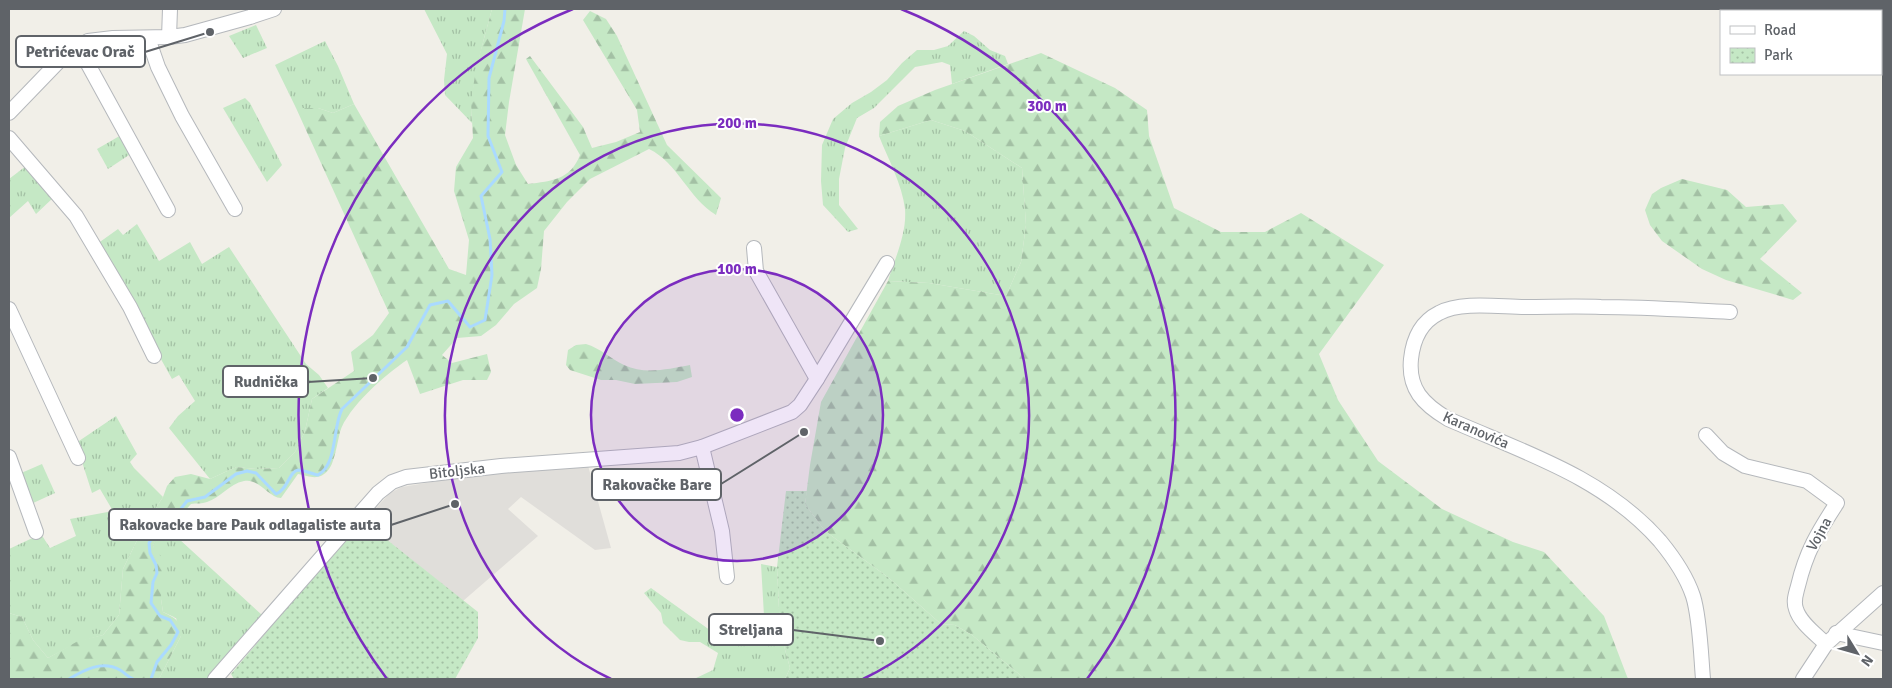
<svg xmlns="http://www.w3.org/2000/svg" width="1892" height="688" viewBox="0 0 1892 688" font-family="Signika,sans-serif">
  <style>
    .industrial { fill: #e0deda }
    .grass { fill: url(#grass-tufts) }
    .forest { fill: url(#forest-firs) }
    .park { fill: url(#park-dots) }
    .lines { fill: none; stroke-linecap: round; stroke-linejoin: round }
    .stream { stroke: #aadaff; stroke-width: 3 }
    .minor-casing { stroke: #b5b8bc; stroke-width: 16 }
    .minor { stroke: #fff; stroke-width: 14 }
    .ring { fill: none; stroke: #7b2cbf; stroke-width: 2.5 }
    .labels { text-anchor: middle; stroke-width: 4; stroke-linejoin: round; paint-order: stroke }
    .street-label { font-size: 15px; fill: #5f6368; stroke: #fff }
    .centre { fill: #7b2cbf; stroke: #fff; stroke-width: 2.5 }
    .ring-label { font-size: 15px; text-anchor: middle; font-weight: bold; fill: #7b2cbf; stroke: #fff; stroke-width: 4; stroke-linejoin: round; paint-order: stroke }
    .leader { fill: none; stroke: #5f6368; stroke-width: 2 }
    .callout-dot { fill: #5f6368; stroke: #fff; stroke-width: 2 }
    .callout { fill: #fff; stroke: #5f6368; stroke-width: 2 }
    .callout-label { font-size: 16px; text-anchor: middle; font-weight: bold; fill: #5f6368 }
  </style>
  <defs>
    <pattern id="grass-tufts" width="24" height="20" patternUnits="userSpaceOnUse" patternTransform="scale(1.25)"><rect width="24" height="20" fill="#c5e8c5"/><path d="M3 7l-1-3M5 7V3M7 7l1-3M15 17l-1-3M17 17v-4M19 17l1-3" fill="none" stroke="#a3c0a4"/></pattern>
    <pattern id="forest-firs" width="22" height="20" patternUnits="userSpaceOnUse" patternTransform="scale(1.25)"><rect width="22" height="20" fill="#c5e8c5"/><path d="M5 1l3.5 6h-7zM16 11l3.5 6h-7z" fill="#a3c0a4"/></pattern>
    <pattern id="park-dots" width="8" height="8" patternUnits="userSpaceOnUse" patternTransform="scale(1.25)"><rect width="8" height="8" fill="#c5e8c5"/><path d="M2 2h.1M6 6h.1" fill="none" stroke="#a3c0a4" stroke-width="1.8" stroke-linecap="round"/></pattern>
  </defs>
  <rect width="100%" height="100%" fill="#f1efe8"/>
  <path class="industrial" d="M587 462 611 548 595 550 521 497 508 509 538 536 463 601 376 531 363 522 390 493 402 487 491 472Z"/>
  <g class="grass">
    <path d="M424 9H492C482 47 470 84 472 123L445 95 444 80 447 54Z"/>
    <path d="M256 25 267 48 243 58 229 36Z"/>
    <path d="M964 31 974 36 990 50 1005 56 1008 64 952 84 950 65 942 62 915 67 874 108 857 118 845 148 839 179V205L858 229 848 232 823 205 821 181 822 145 833 119 852 103 871 92 887 80 902 63 917 50H934L948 46Z"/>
    <path d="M325 41 338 66 354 104 333 113 318 108H296L275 65Z"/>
    <path d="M245 98 250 103 282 165 267 182 223 108Z"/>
    <path d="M931 120 965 131 1022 168 1026 225 1021 262 1006 296 929 283 888 281C895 258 907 233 905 209 902 184 888 159 879 136Z"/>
    <path d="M123 134 132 153 108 169 97 149Z"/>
    <path d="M26 166 54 197 36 214 28 201 9 218V179Z"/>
    <path d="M137 224 159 261 190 242 202 264 229 247 306 364 319 375 328 388 312 399 305 431 295 452 279 468 256 469 236 467 210 479 169 428 178 416 195 401 179 375 172 379 97 244 118 229 123 235Z"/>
    <path d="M116 416 137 454 130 462 134 468 163 497 144 526 123 569 119 615 103 635 78 642 48 658 33 640 22 617 9 613V549L41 534 50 548 76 536 70 519 113 511 100 489 92 493 76 443Z"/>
    <path d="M42 464 55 493 31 504 19 474Z"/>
    <path d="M167 528 262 615 207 679H159L181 636 176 618 163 612 153 547 155 540Z"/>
    <path d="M761 564 777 567 780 631 790 668 785 679H694L713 670 718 653 700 642H689L680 640 663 623 661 613 644 593 651 588 721 638 726 634H732L744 624 755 623 764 616Z"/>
  </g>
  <g class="forest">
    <path d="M492 9H525L509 102 505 135 516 165 528 184C552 181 570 180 580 155L526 59 530 56 583 127 592 148 616 142 640 132 637 110 583 20 590 11 606 19 617 36 667 145 721 198 716 215C688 198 678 163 649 149L590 179 567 202 544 231 541 269 537 288 514 304 496 325 481 336 457 338 442 355 452 363 487 354 491 372 487 380H463L420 394 407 360C386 374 347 408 340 432 338 440 334 464 329 469 320 481 311 477 298 474L281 498C268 497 259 478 244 481 229 484 220 498 207 502 202 504 196 503 191 504 180 517 157 532 153 547L163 559 161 599 163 612C175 618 182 621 181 636L159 679H9V613L22 617 33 640 48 658 78 641 103 635 119 615 123 569 144 526 163 497 167 486 175 477 191 474 210 479 236 467 256 469 279 468 295 452 305 431 312 399 354 371 351 352 373 335 389 313 296 108H318L333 113 354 104 449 269 466 275 469 240 454 191 456 167 473 138 471 102 476 68Z"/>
    <path d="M1041 53 1115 88 1147 110 1149 136 1174 208 1221 232H1265L1301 213 1384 265 1319 354 1338 400 1378 461 1442 509 1513 542 1544 552 1604 616 1628 679H1025L972 635 955 625 941 624 889 578 825 531 805 504 810 465 821 402 888 281 929 283 1006 296 1021 262 1026 225 1022 168 965 131 931 120 879 136 880 122 898 106 935 90Z"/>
    <path d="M1682 179 1727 190 1746 207 1783 204 1797 221 1760 259 1802 293 1793 300 1726 280 1702 269 1662 241 1650 225 1645 210 1652 194 1661 188Z"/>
    <path d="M586 344C600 348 611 359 624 365 645 375 668 369 690 365L692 377 677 382 635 384 616 380H601L570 370 566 365 568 350 576 345Z"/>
  </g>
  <g class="park">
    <path d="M786 491H807L805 504 825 531 889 578 941 624 955 625 972 635 1025 679H785L790 668 780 631 777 567Z"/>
    <path d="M363 522 376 531 478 612V638L455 679H234L231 674 301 591Z"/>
  </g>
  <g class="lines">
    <g class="stream">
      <path d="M69 679C84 670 102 660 120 670 125 673 128 677 133 679"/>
      <path d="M151 679 157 662 171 645 178 632 170 620 160 616 151 603 153 582 157 573 156 565 150 553 149 543 154 535 176 515 187 501 205 497 236 474 247 471 256 473 276 494C288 490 289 471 298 470 304 470 312 474 318 475 338 463 332 429 342 409L407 347 430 305 448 301 470 327 485 320 492 275 490 239 481 196 502 172 488 136 489 78 504 21 505 9"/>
    </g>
    <g class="minor-casing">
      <g id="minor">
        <path d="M169 37 170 9"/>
        <path d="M148 38 158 67 182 116 235 209"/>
        <path d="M78 46 168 210"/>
        <path d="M9 113 63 57 88 41 113 38 169 37 185 35 250 17 274 9"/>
        <path d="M9 138 76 216 130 307 154 356"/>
        <path d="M754 248 756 271 817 379"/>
        <path d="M9 309 78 458"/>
        <path d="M1706 435 1723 453 1745 466 1807 481 1837 503C1818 532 1806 552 1798 586 1796 594 1793 601 1796 609 1800 623 1817 635 1826 644"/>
        <path d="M702 447 722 531 727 577"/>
        <path d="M9 457 36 532"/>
        <path d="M1836 633 1883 643"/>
        <path d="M215 679 378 493 392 482 406 477 501 466 679 453 702 447 792 412 800 405 817 379 887 263"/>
        <path d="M1703 679C1701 656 1700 618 1693 596 1686 575 1674 558 1660 541 1604 477 1523 452 1448 419 1423 404 1408 389 1411 359 1413 340 1421 322 1439 313 1461 301 1500 307 1525 307 1551 307 1576 306 1601 307 1644 307 1687 310 1730 312"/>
        <path d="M1803 679 1826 644 1883 593"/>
      </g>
    </g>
    <use href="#minor" class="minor"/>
  </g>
  <circle cx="737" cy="415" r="146" fill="#7b2cbf" fill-opacity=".12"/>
  <g class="ring">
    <circle cx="737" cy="415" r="146"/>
    <path d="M611 679A292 292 0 1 1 863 679"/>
    <path d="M387 679A438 438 0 0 1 573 9M901 9A438 438 0 0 1 1087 679"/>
  </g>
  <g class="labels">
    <g class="street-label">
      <text transform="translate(1476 430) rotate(24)" y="5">Karanovića</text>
      <text transform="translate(457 471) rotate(-6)" y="5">Bitoljska</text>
      <text transform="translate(1819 534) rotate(-61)" y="5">Vojna</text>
    </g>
  </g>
  <circle cx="737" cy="415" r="8" class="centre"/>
  <g class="ring-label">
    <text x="1047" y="111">300 m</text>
    <text x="737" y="128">200 m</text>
    <text x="737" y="274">100 m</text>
  </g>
  <path class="leader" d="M210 32L145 52M373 378L308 382M804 432L721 484M455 504L391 525M880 641L793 630"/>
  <g class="callout-dot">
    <circle cx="210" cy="32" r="5"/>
    <circle cx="373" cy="378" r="5"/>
    <circle cx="804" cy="432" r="5"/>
    <circle cx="455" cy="504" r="5"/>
    <circle cx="880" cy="641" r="5"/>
  </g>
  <g class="callout">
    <rect x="16" y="36" width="129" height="31" rx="5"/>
    <rect x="223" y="366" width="85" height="31" rx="5"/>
    <rect x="592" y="469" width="129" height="31" rx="5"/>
    <rect x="109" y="509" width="282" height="31" rx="5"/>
    <rect x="709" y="614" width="84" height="31" rx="5"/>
  </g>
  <g class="callout-label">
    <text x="80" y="57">Petrićevac Orač</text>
    <text x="266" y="387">Rudnička</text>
    <text x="657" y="490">Rakovačke Bare</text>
    <text x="250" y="530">Rakovacke bare Pauk odlagaliste auta</text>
    <text x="751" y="635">Streljana</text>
  </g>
  <rect width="1892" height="688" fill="none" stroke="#5f6368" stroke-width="20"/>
  <rect x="1720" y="10" width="162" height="65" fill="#ffffff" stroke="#bfc1c3"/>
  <rect x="1730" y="26" width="25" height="8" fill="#ffffff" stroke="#bfc1c3"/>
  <text x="1764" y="35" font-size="15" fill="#5f6368">Road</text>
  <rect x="1730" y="48" width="25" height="15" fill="url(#park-dots)" stroke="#bfc1c3"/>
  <text x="1764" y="60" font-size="15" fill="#5f6368">Park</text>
  <g transform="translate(1857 653) rotate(127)" stroke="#ffffff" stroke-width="4" paint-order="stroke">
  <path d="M0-4L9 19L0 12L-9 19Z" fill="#5f6368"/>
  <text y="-8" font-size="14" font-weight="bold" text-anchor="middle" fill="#5f6368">N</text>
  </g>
</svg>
